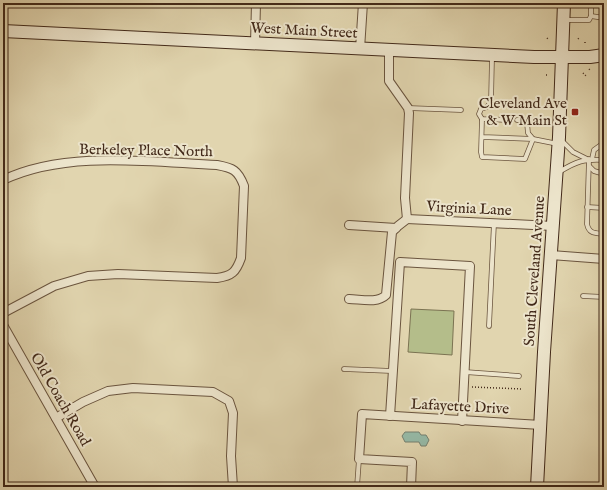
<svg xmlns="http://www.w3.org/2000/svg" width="607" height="490" viewBox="0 0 607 490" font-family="'IM FELL English',serif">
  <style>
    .green { fill: #b4bd8a; stroke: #7b7352 }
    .water { fill: #95b9a6; stroke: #747f6e }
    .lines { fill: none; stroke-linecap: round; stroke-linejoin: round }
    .service-casing { stroke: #6a543e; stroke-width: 5.5 }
    .minor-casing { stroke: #6a543e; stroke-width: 10 }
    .secondary-casing { stroke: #422919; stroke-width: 14 }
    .path { stroke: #422919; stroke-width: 1.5; stroke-dasharray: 1 2; stroke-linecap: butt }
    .service { stroke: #ece4cb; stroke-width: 4 }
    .minor { stroke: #ece4cb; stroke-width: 8 }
    .secondary { stroke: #ece4cb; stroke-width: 12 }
    .poi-dot { fill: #8f2418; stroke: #ece4cb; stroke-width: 1.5 }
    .labels { text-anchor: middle; stroke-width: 4; stroke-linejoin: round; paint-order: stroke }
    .street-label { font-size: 15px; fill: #422919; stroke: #ece4cb }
    .poi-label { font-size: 15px; fill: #422919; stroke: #ece4cb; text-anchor: end }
  </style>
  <rect width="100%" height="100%" fill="#e1d5af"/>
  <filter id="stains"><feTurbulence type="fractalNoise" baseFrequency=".005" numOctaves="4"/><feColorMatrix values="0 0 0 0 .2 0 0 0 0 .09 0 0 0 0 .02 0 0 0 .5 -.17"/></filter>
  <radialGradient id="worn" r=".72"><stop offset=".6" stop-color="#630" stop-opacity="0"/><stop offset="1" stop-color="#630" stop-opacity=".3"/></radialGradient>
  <path class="green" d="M411 309 454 311 452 355 408 352Z"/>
  <path class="water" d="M405 432H419L421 435H426L429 440 426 446H421L419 442H405L402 436Z"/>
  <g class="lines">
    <g class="service-casing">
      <g id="service">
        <path d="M591 16 604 18"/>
        <path d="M565 20H589L591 16V3"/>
        <path d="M492 57 491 102 487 107 481 109 479 114 482 119 509 120"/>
        <path d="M408 108 461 110"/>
        <path d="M517 120H522L527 123 528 133 533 139 558 144"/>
        <path d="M482 137 533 139 525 159 482 157 481 152 482 119"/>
        <path d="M561 140 573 152 587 159"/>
        <path d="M589 159 587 224C589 234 595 233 604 234"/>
        <path d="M592 159 594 150 601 145H604"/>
        <path d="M589 166 594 171 604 174"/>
        <path d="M559 172C577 161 583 159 604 160"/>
        <path d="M587 207 604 208"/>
        <path d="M583 296 604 297"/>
        <path d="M489 326 494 223"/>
        <path d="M344 369 392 371"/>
        <path d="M465 372 519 376"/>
        <path d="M357 487 359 459"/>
      </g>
    </g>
    <g class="minor-casing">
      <g id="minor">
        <path d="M255 44 256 3"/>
        <path d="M360 49 363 3"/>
        <path d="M389 51V81L408 108 409 113 405 198 407 219"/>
        <path d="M3 180C65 150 150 162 217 165 233 168 238 170 244 186L241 258C236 272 232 276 217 278L118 274 88 276 54 286 3 313"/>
        <path d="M407 219 553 226"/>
        <path d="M349 225 396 228"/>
        <path d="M551 255 604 259"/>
        <path d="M349 299C360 299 377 304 386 295L392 232 398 226 407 219"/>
        <path d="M3 325 95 487"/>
        <path d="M390 416 400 262 470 266 462 421"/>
        <path d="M56 418 83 402 108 391 133 388 213 392 229 401 233 413 231 456 233 487"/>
        <path d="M411 487 412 462 359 459 362 414 541 425"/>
      </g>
    </g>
    <g class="secondary-casing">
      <g id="secondary">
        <path d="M3 31 534 57H590L604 55"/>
        <path d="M537 487 544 352 559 137 564 3"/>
      </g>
    </g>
    <g class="path">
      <path d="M547 38 548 39"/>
      <path d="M578 39 579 38"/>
      <path d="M585 42V44"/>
      <path d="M589 69 591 71"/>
      <path d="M583 73 586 76"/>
      <path d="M546 75H547"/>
      <path d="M472 387 522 389"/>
    </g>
    <use href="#service" class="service"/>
    <use href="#minor" class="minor"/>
    <use href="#secondary" class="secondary"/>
  </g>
  <rect class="poi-dot" x="571" y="108" width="8" height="8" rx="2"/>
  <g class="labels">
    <g class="street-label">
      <text transform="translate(304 30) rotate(3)" y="5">West Main Street</text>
      <text transform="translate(146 150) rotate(1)" y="5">Berkeley Place North</text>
      <text transform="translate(469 208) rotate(3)" y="5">Virginia Lane</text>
      <text transform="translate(534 271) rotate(-86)" y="5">South Cleveland Avenue</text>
      <text transform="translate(61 399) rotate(60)" y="5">Old Coach Road</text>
      <text transform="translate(460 406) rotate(3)" y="5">Lafayette Drive</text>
    </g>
    <g class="poi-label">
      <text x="567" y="108">Cleveland Ave<tspan x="567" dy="17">&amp; W Main St</tspan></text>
    </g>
  </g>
  <rect width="607" height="490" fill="none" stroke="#e1d5af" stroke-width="16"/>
  <rect x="4" y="4" width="599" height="482" fill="none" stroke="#422919" stroke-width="2"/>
  <rect x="8" y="8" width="591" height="474" fill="none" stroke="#422919"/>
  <rect width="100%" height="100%" filter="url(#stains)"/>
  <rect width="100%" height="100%" fill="url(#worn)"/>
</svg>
